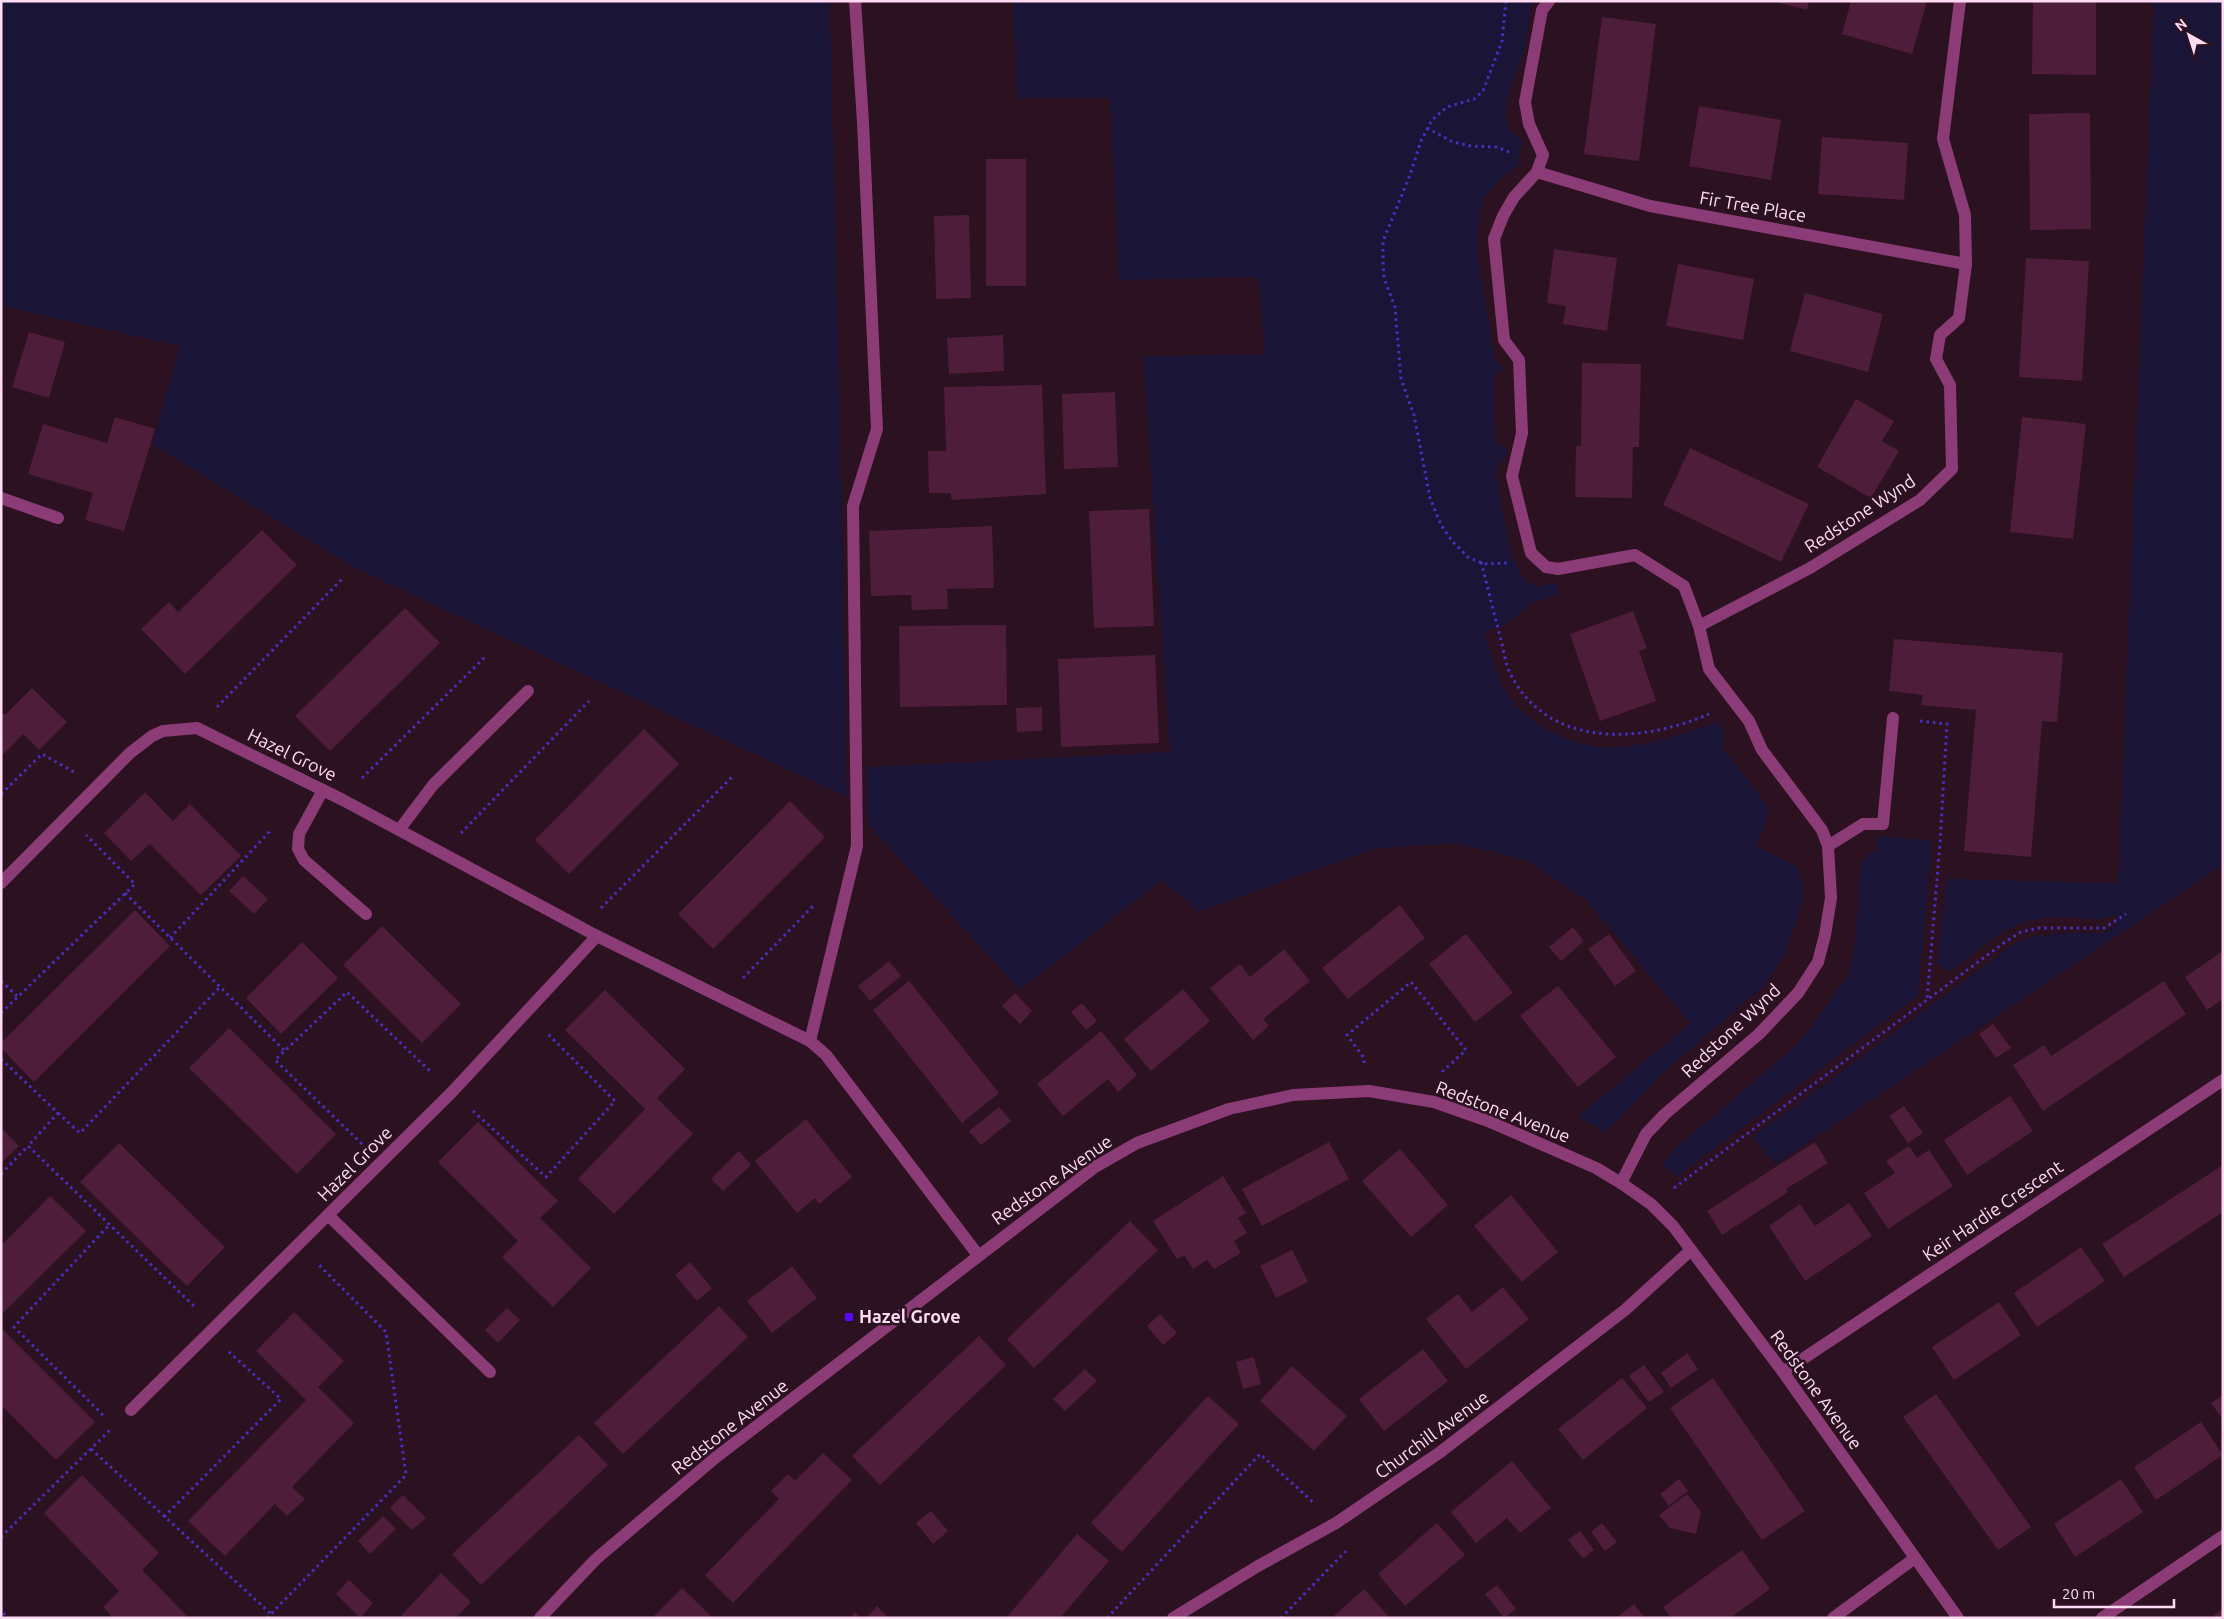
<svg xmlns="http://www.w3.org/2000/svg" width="2224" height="1619" viewBox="0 0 2224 1619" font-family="Ubuntu,sans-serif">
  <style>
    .green { fill: #1a1436 }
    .building { fill: #4d1d39 }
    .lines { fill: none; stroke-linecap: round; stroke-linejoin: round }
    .path { stroke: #4730c0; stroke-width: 3; stroke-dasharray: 2.5 4; stroke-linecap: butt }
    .minor { stroke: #8b3c77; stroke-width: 12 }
    .poi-dot { fill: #5708ff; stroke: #2c1121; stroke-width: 2 }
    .labels { text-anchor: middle; stroke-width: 5; stroke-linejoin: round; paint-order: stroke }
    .street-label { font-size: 18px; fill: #ffdcf3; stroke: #2c1121 }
    .poi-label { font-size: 18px; font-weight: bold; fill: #ffdcf3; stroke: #2c1121; text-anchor: start }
  </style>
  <rect width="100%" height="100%" fill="#2c1121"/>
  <g class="green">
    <path d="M1 1H830L841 462 847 797 353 567 152 444 180 346 1 306Z"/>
    <path d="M1013 1H1532L1525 49 1508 98 1505 118 1512 133 1523 141 1518 165 1505 175 1484 197 1478 227V258L1495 359 1504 369 1494 376 1495 442 1509 451 1496 470C1501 494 1508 576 1533 585 1539 588 1549 583 1556 582L1561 594 1532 603 1504 626 1485 631C1489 651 1498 682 1511 699 1531 724 1571 745 1603 747 1642 749 1683 733 1719 722L1725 733 1723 748 1770 809 1757 846 1796 866 1803 881 1802 904 1786 952 1764 986 1665 1071 1606 1132 1577 1117 1690 1023 1586 900 1526 860 1456 843 1373 849 1198 912 1162 880 1020 990 868 824 867 767 1170 752 1143 356 1265 354 1258 277 1119 280 1110 98H1017Z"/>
    <path d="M2154 1H2223V865L1776 1164 1751 1138 2016 943 2027 938 2060 933H2104L2116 924 2117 914C2095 923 2093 918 2072 917 2058 916 2040 918 2026 922 2001 928 1974 954 1953 970 1944 970 1941 969 1937 962L1947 879 2118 883Z"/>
    <path d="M1882 836 1932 841 1918 996 1677 1176 1662 1165 1671 1152 1793 1048 1811 1028 1849 973 1856 935 1860 867 1868 855 1879 848 1875 840Z"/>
  </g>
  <g class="building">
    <path d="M1773 1H1809L1807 10Z"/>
    <path d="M1851 1H1927L1912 54 1842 34Z"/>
    <path d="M2033 1H2096V75L2032 74Z"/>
    <path d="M1602 17 1656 24 1639 161 1584 154Z"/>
    <path d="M1699 106 1781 120 1771 180 1689 166Z"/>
    <path d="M2090 113 2091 229 2030 230 2029 114Z"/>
    <path d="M1822 137 1908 143 1904 200 1818 194Z"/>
    <rect x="986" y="159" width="40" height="127"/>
    <path d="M969 215 971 298 936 299 934 216Z"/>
    <path d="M1554 249 1617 258 1607 331 1563 324 1566 306 1547 303Z"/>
    <path d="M2026 258 2089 261 2082 381 2019 377Z"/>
    <path d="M1678 264 1754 279 1743 340 1666 326Z"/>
    <path d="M1805 293 1883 314 1868 372 1790 351Z"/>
    <path d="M29 332 65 342 49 398 12 387Z"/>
    <path d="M1003 335 1004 371 949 374 947 338Z"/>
    <path d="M1582 363 1641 364 1639 447H1633L1632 498 1575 497 1576 446H1581Z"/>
    <path d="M1042 385 1046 494 952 500 950 493H929L928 451H946L944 387Z"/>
    <path d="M1115 392 1118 467 1064 469 1062 394Z"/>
    <path d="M1856 399 1894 421 1882 441 1899 451 1871 498 1817 467Z"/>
    <path d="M115 417 155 429 124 531 85 520 93 493 28 474 43 424 107 443Z"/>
    <path d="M2022 417 2086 424 2073 539 2010 532Z"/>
    <path d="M1690 448 1809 504 1781 562 1663 505Z"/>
    <path d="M1149 509 1154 626 1094 628 1089 511Z"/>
    <path d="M992 526 994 588 947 589 948 609 912 610 911 595 871 596 869 531Z"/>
    <path d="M262 530 297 565 185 674 141 629 169 602 178 612Z"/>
    <path d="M405 608 440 643 330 751 295 716Z"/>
    <path d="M1633 611 1647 648 1639 651 1656 701 1600 721 1570 634Z"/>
    <path d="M1006 625 1007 705 900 707 899 626Z"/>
    <path d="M1894 639 2063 653 2057 722 2042 721 2031 857 1964 851 1976 710 1921 705 1923 695 1889 691Z"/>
    <path d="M1155 655 1159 743 1061 747 1058 659Z"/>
    <path d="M32 688 67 722 39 750 23 734 1 757V712L5 715Z"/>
    <path d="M1042 707V731L1017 732 1016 708Z"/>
    <path d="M644 729 679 764 569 874 535 840Z"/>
    <path d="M145 792 173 821 190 804 241 856 201 895 150 844 131 861 104 833Z"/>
    <path d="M790 801 825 837 713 949 678 914Z"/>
    <path d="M243 876 268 899 254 914 229 891Z"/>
    <path d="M1400 905 1425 938 1348 999 1322 968Z"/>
    <path d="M135 910 170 946 34 1082 1 1048V1043Z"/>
    <path d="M382 926 461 1004 422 1043 343 965Z"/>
    <path d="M1573 927 1584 941 1561 961 1549 947Z"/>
    <path d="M1466 934 1513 993 1475 1022 1429 964Z"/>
    <path d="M1609 934 1636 971 1615 986 1588 949Z"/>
    <path d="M302 942 338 978 281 1034 246 998Z"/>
    <path d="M1284 949 1310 981 1263 1019 1269 1026 1253 1040 1210 988 1240 964 1250 977Z"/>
    <path d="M2223 951V999L2207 1010 2185 977Z"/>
    <path d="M889 961 901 976 870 1001 858 986Z"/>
    <path d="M909 981 999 1093 962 1123 873 1010Z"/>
    <path d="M2164 981 2186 1014 2043 1111 2013 1065 2044 1045 2051 1056Z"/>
    <path d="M1558 986 1616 1057 1578 1087 1520 1016Z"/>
    <path d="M1183 989 1210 1021 1151 1071 1124 1039Z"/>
    <path d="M605 990 685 1069 657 1098 693 1134 614 1214 578 1179 645 1109 565 1030Z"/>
    <path d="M1015 993 1032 1011 1020 1024 1002 1006Z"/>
    <path d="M1082 1003 1097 1021 1086 1030 1071 1012Z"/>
    <path d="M1993 1024 2011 1048 1996 1058 1979 1034Z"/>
    <path d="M229 1028 336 1134 297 1174 189 1068Z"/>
    <path d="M1101 1031 1137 1075 1118 1092 1108 1079 1063 1116 1037 1084Z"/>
    <path d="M2010 1096 2033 1131 1967 1175 1944 1140Z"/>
    <path d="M1904 1106 1923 1133 1908 1143 1889 1116Z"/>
    <path d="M999 1107 1011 1121 981 1145 969 1131Z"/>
    <path d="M806 1119 852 1177 819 1204 815 1198 797 1213 755 1161Z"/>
    <path d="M478 1122 558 1201 540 1218 591 1268 553 1307 502 1257 518 1241 438 1162Z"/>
    <path d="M1 1128 19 1146 1 1163Z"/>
    <path d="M1329 1142 1349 1179 1262 1226 1242 1189Z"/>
    <path d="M1815 1142 1828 1163 1786 1189 1788 1192 1722 1235 1707 1211Z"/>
    <path d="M119 1143 225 1247 187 1286 80 1182Z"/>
    <path d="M1909 1146 1917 1158 1929 1150 1953 1186 1888 1229 1864 1193 1895 1173 1886 1161Z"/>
    <path d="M1400 1149 1448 1205 1411 1237 1362 1181Z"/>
    <path d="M739 1151 751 1165 723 1191 711 1179Z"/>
    <path d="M2223 1165V1212L2124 1277 2102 1244Z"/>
    <path d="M1223 1176 1246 1213 1238 1218 1247 1233 1234 1241 1241 1253 1214 1269 1207 1260 1193 1269 1184 1255 1177 1259 1153 1221Z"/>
    <path d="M1511 1195 1558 1252 1522 1282 1474 1226Z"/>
    <path d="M50 1196 86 1231 1 1315V1246Z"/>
    <path d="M1849 1203 1872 1236 1805 1281 1769 1226 1800 1204 1815 1226Z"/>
    <path d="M1130 1221 1158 1250 1034 1368 1007 1339Z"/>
    <path d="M2081 1247 2105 1281 2037 1327 2014 1293Z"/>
    <path d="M1292 1250 1308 1282 1276 1298 1260 1266Z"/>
    <path d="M690 1262 712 1288 697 1301 675 1275Z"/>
    <path d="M792 1266 817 1298 772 1333 747 1301Z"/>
    <path d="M1503 1287 1529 1319 1466 1369 1426 1319 1458 1294 1472 1312Z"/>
    <path d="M1999 1302 2021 1335 1954 1380 1932 1347Z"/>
    <path d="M719 1306 748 1337 623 1454 594 1423Z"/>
    <path d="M507 1308 520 1320 498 1343 485 1330Z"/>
    <path d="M294 1312 344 1361 318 1387 354 1423 292 1487 305 1499 287 1516 275 1504 225 1556 188 1521 306 1400 256 1351Z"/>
    <path d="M1160 1314 1177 1333 1163 1345 1147 1326Z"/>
    <path d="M1 1328 95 1422 56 1460 1 1405Z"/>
    <path d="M979 1336 1006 1365 880 1485 852 1456Z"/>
    <path d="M1423 1349 1448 1381 1384 1431 1359 1399Z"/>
    <path d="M1687 1353 1698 1369 1671 1388 1661 1373Z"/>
    <path d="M1254 1357 1261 1384 1243 1389 1236 1362Z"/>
    <path d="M1644 1365 1664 1392 1649 1402 1629 1376Z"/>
    <path d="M1292 1366 1347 1416 1314 1451 1260 1401Z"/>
    <path d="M1085 1369 1097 1381 1065 1411 1053 1399Z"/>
    <path d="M1622 1378 1647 1408 1583 1460 1558 1429Z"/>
    <path d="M1713 1378 1805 1511 1762 1540 1670 1408Z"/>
    <path d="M1936 1394 2031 1527 1998 1550 1903 1417Z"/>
    <path d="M2223 1395V1420L2211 1403Z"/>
    <path d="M1208 1396 1239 1424 1122 1552 1091 1523Z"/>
    <path d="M2201 1422 2223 1455 2156 1500 2134 1467Z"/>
    <path d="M579 1435 608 1465 481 1585 452 1554Z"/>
    <path d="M823 1453 852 1480 733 1603 705 1575 779 1499 771 1491 788 1474 795 1481Z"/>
    <path d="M1512 1461 1551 1508 1520 1533 1507 1518 1476 1543 1451 1512Z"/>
    <path d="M82 1475 159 1553 142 1570 189 1618H113L103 1607 119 1591 44 1513Z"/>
    <path d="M1679 1479 1688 1491 1669 1506 1660 1494Z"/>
    <path d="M2121 1479 2143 1512 2075 1557 2054 1524Z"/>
    <path d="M1687 1494 1701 1512 1696 1534 1670 1528 1659 1515Z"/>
    <path d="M403 1495 426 1518 412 1530 390 1508Z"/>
    <path d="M931 1511 948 1531 933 1544 916 1523Z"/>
    <path d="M383 1516 396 1529 370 1554 358 1541Z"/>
    <path d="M1437 1523 1465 1555 1405 1606 1378 1574Z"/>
    <path d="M1602 1523 1617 1542 1605 1551 1591 1532Z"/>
    <path d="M1580 1531 1594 1550 1583 1559 1568 1540Z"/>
    <path d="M1077 1534 1109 1561 1060 1618H1006Z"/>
    <path d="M1742 1550 1770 1589 1730 1618H1671L1663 1607Z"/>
    <path d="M441 1573 471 1602 456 1618H399Z"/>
    <path d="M349 1580 373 1603 360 1618 336 1594Z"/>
    <path d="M1497 1585 1516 1609 1504 1618 1485 1594Z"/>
    <path d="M682 1588 713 1618H652Z"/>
    <path d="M1364 1589 1390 1618H1332L1335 1615Z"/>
    <path d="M1634 1604 1645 1618H1616Z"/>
    <path d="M877 1606 889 1618H866Z"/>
    <path d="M2223 1609V1618H2210Z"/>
    <path d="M855 1612 861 1618H850Z"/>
  </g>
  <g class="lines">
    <g class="path">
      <path d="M1506 1 1502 41 1483 91 1474 99 1447 107 1432 120 1421 141 1410 175 1383 241V263L1384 278 1395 307 1401 379 1414 415 1430 498 1441 525 1453 542 1468 557 1484 564 1507 563"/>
      <path d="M1427 128 1453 142 1471 146 1496 147 1512 153"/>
      <path d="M1481 562C1488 588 1494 614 1501 640 1504 651 1505 664 1510 673 1548 750 1642 743 1709 714"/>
      <path d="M217 707 344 577"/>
      <path d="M1920 721 1947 724 1940 843 1927 1000"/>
      <path d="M362 778 486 656"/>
      <path d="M1 794 42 754 74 772"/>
      <path d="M461 833 589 701"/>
      <path d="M125 893 285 1051"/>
      <path d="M601 908 733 776"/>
      <path d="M170 938 271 830"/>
      <path d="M743 978 813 906"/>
      <path d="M1 981 18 997"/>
      <path d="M1 1013 135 884 86 835"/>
      <path d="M1 1059 58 1113 28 1146 195 1307"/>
      <path d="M1364 1063V1058L1347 1035 1411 982 1466 1050 1443 1071 1442 1075"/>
      <path d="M473 1111 546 1177 615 1101 546 1032"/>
      <path d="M58 1113 80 1133 220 987"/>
      <path d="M362 1144 275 1060 347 992 432 1073"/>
      <path d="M1 1174 28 1146"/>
      <path d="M1674 1188 2005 942 2021 932 2039 928H2104L2126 914"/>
      <path d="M103 1415 14 1327 110 1224"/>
      <path d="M91 1449 271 1614"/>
      <path d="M164 1517 281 1399 228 1351"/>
      <path d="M1 1537 111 1429"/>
      <path d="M1 1607 6 1618"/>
      <path d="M267 1618 406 1475 386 1332 317 1263"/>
      <path d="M1107 1618 1260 1454 1314 1503"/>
      <path d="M1281 1618 1348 1549"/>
    </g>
    <g class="minor">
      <path d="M1549 1 1542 10 1525 102 1529 124 1543 155 1537 172 1514 197 1503 216 1494 239 1504 340 1519 360 1522 433 1512 476 1531 553 1546 567 1558 569 1635 555 1684 586 1699 626 1709 669 1749 721 1762 750 1822 830 1828 846 1831 898 1825 935 1818 962 1798 993 1759 1034 1665 1114 1646 1134 1621 1183"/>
      <path d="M1537 172 1650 206 1966 264"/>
      <path d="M1 498 58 518"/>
      <path d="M1699 626 1810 568 1920 500 1952 469 1950 385 1936 359 1940 335 1959 318 1966 264 1965 215 1943 139 1960 1"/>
      <path d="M323 790 299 834 298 849 304 860 366 914"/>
      <path d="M399 830 433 785 528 691"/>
      <path d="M1828 846 1863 824H1883L1893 718"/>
      <path d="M1 883 130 753 152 736 163 731 197 728 341 799 597 936 810 1041 826 1055 978 1255"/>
      <path d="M810 1041 857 846 853 506 877 429 863 122 855 1"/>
      <path d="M328 1215 490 1372"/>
      <path d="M1783 1372 2223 1080"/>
      <path d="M131 1410 452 1092 597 936"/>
      <path d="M540 1618 596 1559 715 1458 1095 1167 1137 1143 1229 1109 1293 1095 1369 1091 1434 1102 1488 1121 1596 1168 1621 1183 1651 1204 1673 1226 1783 1372 1958 1618"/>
      <path d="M1173 1618 1258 1566 1336 1523 1439 1453 1625 1310 1691 1250"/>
      <path d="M1833 1618 1915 1558"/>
      <path d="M2102 1618 2223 1536"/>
    </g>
  </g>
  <rect class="poi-dot" x="844" y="1312" width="10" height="10" rx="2.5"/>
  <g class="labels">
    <g class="street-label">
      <text transform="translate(1753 207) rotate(10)" y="6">Fir Tree Place</text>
      <text transform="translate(1860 514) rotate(-33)" y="6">Redstone Wynd</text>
      <text transform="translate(292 755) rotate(26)" y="6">Hazel Grove</text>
      <text transform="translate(1731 1031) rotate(-43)" y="6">Redstone Wynd</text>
      <text transform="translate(1503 1112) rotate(21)" y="6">Redstone Avenue</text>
      <text transform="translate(355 1164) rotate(-45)" y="6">Hazel Grove</text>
      <text transform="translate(1052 1180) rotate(-35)" y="6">Redstone Avenue</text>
      <text transform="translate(1993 1211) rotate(-34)" y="6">Keir Hardie Crescent</text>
      <text transform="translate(1816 1390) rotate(54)" y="6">Redstone Avenue</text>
      <text transform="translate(730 1427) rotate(-38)" y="6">Redstone Avenue</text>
      <text transform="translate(1432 1435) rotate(-36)" y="6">Churchill Avenue</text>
    </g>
    <g class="poi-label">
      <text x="859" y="1323">Hazel Grove</text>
    </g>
  </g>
  <rect width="2224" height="1619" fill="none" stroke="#ffdcf3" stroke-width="5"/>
  <g transform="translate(2189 35) rotate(321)" stroke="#2c1121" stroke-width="4" paint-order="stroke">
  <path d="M0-4L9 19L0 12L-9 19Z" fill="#ffdcf3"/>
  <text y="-8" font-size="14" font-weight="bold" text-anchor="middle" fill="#ffdcf3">N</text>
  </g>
  <path d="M2054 1599v8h120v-8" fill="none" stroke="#ffdcf3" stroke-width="2.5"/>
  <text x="2062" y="1599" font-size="15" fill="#ffdcf3" stroke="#2c1121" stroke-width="4" paint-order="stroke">20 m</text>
</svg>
